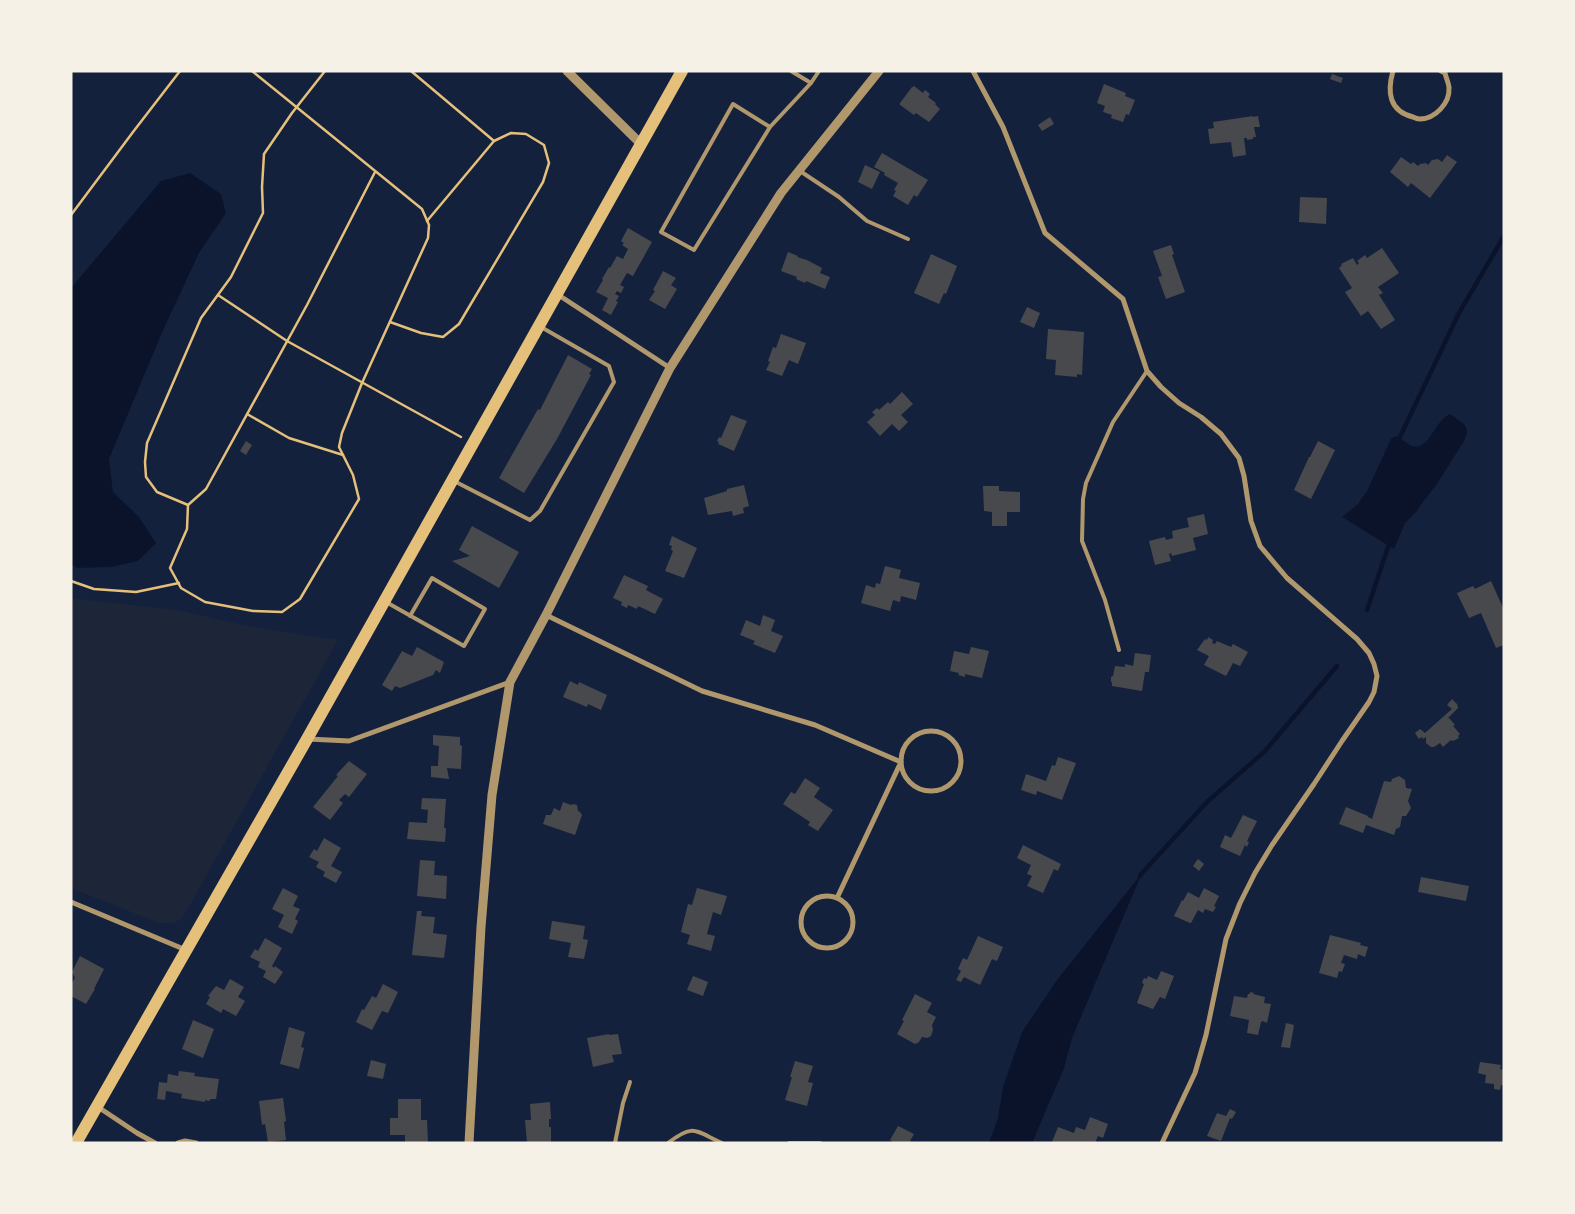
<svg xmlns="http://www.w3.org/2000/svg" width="1575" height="1214" viewBox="0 0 1575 1214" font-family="Lato,sans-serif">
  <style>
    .green { fill: #1d2539 }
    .water { fill: #0b132b }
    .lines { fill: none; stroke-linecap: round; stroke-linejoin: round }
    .stream { stroke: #0b132b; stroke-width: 4.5 }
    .building { fill: #48494c }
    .path { stroke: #e5c07b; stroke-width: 2.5 }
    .service { stroke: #b1986c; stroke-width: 4 }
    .minor { stroke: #b1986c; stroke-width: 5 }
    .tertiary { stroke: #b1986c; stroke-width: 9 }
    .primary { stroke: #e5c07b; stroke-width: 12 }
  </style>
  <rect width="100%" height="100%" fill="#14213d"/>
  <path class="green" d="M71 598 177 610 252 627 338 640 182 919 173 923H159L71 888Z"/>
  <g class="water">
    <path d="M190 173 221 194 226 213 199 253 164 328 109 459 113 492 139 517 156 543 138 561 111 567 77 568 71 564V288L161 181Z"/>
    <path d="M1450 414 1463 423 1466 427 1467 432 1464 441 1437 484 1420 506 1417 511 1405 523 1394 549 1342 517 1358 504 1367 491 1391 439 1395 436C1402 438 1406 443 1412 446 1428 452 1435 420 1450 414Z"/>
    <path d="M1142 873 1072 1038 1064 1068 1032 1143H989L998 1118 1003 1087 1022 1032 1057 980Z"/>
  </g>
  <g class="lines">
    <g class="stream">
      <path d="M1398 441 1459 313 1504 236"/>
      <path d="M1367 610 1390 541"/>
      <path d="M1140 876 1142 873 1207 802 1265 751 1337 666"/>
    </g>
  </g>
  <g class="building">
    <path d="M1332 74 1343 78 1341 83 1330 79Z"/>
    <path d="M1104 84 1126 93 1125 96 1135 100 1129 115 1126 114 1123 122 1111 118 1112 115 1103 112 1105 106 1097 103Z"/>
    <path d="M914 86 923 93 925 90 930 94 928 97 936 103 935 104 940 109 929 122 916 113 914 115 900 105V103L912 87H913Z"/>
    <path d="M1253 116V117L1258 116 1260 127H1254L1256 137H1253V139L1247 140V138H1244L1246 155 1233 157 1231 142 1210 144 1208 129 1214 128 1213 122Z"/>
    <path d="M1050 117 1054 124 1042 131 1038 125Z"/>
    <path d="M882 153 928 180 917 197 914 195 908 205 893 196 896 191 894 190 898 183 884 175 885 173 874 167Z"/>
    <path d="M1447 155 1457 162 1430 198 1411 183 1408 187 1390 172 1401 157 1411 164 1413 162 1418 166 1420 164 1426 163 1428 165 1432 160 1438 159 1442 162Z"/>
    <path d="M865 165 880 172 872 189 858 182Z"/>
    <path d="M1300 197 1327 198 1326 224 1299 222Z"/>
    <path d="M628 228 652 242 633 276 627 273 620 285 624 287 621 293 617 291 615 294 619 296 616 301 618 302 611 315 602 310 608 298 596 292 603 280 602 279 609 267 610 268 617 256 623 259 628 249 622 245 624 243 621 241Z"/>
    <path d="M1171 245 1174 254 1172 255 1185 292 1166 299 1158 277 1162 276 1153 251Z"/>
    <path d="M1382 248 1399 273 1378 287 1383 293 1379 295 1395 320 1381 329 1368 311 1361 316 1345 292 1352 288 1339 268 1342 265 1341 264 1353 258 1357 265 1359 263 1357 261 1365 255 1367 258Z"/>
    <path d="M788 252 798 256 797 257 807 260 822 268 820 273 830 277 825 289 806 281 805 283 796 279 797 277 781 271Z"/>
    <path d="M931 254 957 266 946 294 944 293 939 304 914 293Z"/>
    <path d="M663 271 676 278 671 285 677 289 665 309 649 300 655 291 653 290Z"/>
    <path d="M1027 307 1040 313 1034 328 1020 322Z"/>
    <path d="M1048 329 1084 332 1082 375 1077 374V377L1055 375 1056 360 1046 359Z"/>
    <path d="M781 334 806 343 798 364 789 360 782 376 766 370 770 362 768 361 773 347 776 348Z"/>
    <path d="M568 355 592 369 589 374 591 375 557 439 524 493 499 478 538 409 540 410Z"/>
    <path d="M902 392 913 404 901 415 908 422 899 431 892 424 880 436 867 422 875 415 872 412 877 408 879 410 888 402 890 404Z"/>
    <path d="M731 415 747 421 734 451 718 444 719 442 717 441 719 437 721 438Z"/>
    <path d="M246 441 252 445 246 455 240 451Z"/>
    <path d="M1318 441 1335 450 1311 499 1294 490 1309 457H1310Z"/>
    <path d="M744 485 749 506 743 508 744 513 733 516 732 511 708 515 704 498 727 491V489Z"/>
    <path d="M983 486H999V491L1020 492V512H1007V526H992V512L984 511Z"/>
    <path d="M1204 514 1208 534 1193 538 1196 550 1172 556 1171 553 1169 554 1171 561 1155 565 1149 541 1165 537 1166 540 1173 538 1172 531 1189 527 1187 518Z"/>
    <path d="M472 526 519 552 499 588 452 561 470 556 459 550Z"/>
    <path d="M672 536 697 548 684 578 665 571 673 551 671 550 672 546 669 545Z"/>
    <path d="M885 566 901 570 899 578 920 583 916 600 901 596 900 602 893 600 890 611 861 603 866 585 875 588 876 583 880 584Z"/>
    <path d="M624 575 648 586 646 590 663 599 655 614 638 606 637 609 628 605 627 608 621 605 622 602 613 598Z"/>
    <path d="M1491 581 1504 610V645L1496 648 1481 613 1469 618 1457 593 1473 586 1475 589Z"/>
    <path d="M763 615 775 620 771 631 783 636 775 653 753 644 755 641 740 635 746 620 760 626Z"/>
    <path d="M1208 637 1213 640 1212 643 1215 644 1217 641 1231 647 1233 644 1248 652 1240 666 1233 663 1226 676 1204 665 1209 656 1197 650 1205 639 1207 640Z"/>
    <path d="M417 647 444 662 440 673 436 670 433 675 400 688 395 686 392 691 382 685 402 651 412 656Z"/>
    <path d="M971 647 989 651 982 678 965 674V677L958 675 959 673 950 671 954 651 969 654Z"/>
    <path d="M1135 653 1151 655 1149 672H1145L1142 691 1112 686V683L1111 681V677L1113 676 1115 666 1125 667V664L1133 666Z"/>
    <path d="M570 681 578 685 579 682 607 695 601 710 588 704 587 707 563 697Z"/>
    <path d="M1452 699 1457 704 1458 708 1447 719 1449 718 1455 725 1453 726 1460 734 1458 736 1459 738 1453 741 1451 740 1443 747 1440 743 1434 747H1431L1426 743V737L1423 739 1422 737 1419 739 1415 733 1420 729 1425 733 1452 709 1447 705Z"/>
    <path d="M433 735 460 737V745L462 746 461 769 447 768 449 779 431 777V766H438L439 746 433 745Z"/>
    <path d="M1058 757 1076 763 1062 800 1037 791 1036 795 1021 790 1026 774 1046 781 1052 765 1055 766Z"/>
    <path d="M349 761 367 774 349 797 345 794 339 800 343 803 330 820 313 807 338 776 336 775Z"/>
    <path d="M1399 776 1405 780 1406 788 1412 789 1408 801 1411 808 1406 816H1402L1400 827 1396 829 1394 835 1366 825 1363 833 1339 824 1346 807 1368 816V817L1372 819 1384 781 1391 782 1392 779Z"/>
    <path d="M805 778 820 788 814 797 833 810 818 831 808 825 810 822 783 804 791 792 795 794Z"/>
    <path d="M422 798 446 799 444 828H446L445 842 407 839 409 822 427 823 428 810 421 809Z"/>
    <path d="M563 802 571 805 574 804 577 805 578 811 580 812 582 815 575 835 543 824 546 815H551L554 808 560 811Z"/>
    <path d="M1243 815 1257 821 1247 841 1249 842 1247 847 1245 845 1240 856 1220 847 1225 835 1231 838Z"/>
    <path d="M324 838 341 848 331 866 342 872 336 883 323 876 325 872 316 867 319 862 309 857 314 849 317 851Z"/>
    <path d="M1023 845 1061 864 1058 871 1054 869 1043 893 1027 886 1032 876 1027 874 1031 865 1017 858Z"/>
    <path d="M1198 859 1204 864 1199 871 1193 866Z"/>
    <path d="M420 860 435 861 434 875 447 876 446 899 417 896Z"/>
    <path d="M1421 877 1469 886 1466 901 1418 892Z"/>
    <path d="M283 888 298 896 293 906 300 909 295 919 298 921 292 934 278 927 284 915 272 909Z"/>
    <path d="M697 888 727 896 721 915 713 912 707 934 715 936 711 951 687 944 690 935 681 932 688 904 692 905Z"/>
    <path d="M1204 888 1219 896 1214 906 1216 907 1213 912 1205 909 1203 913 1198 910 1191 923H1190L1174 916 1182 900 1183 901 1188 892 1199 898Z"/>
    <path d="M417 911H422L421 916 435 917 433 933 447 935 444 958 412 955Z"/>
    <path d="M552 921 585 926 583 939 588 940 584 959 568 957 571 943 549 939Z"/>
    <path d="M1330 935 1361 943 1360 945 1368 947 1365 957 1358 954 1357 959 1344 955 1341 963 1345 964 1342 972 1339 971 1337 978 1319 973Z"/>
    <path d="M978 936 1003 947 997 961 992 959 980 985 964 977 961 982 956 980 961 971 958 969 963 958 967 960Z"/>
    <path d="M265 938 282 948 272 966 274 968 275 966 283 972 275 984 263 977 266 971 258 967 260 962 250 957 255 949 258 951Z"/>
    <path d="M80 956 104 969 94 989H95L86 1004 71 996V984L75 978 72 972Z"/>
    <path d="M1161 971 1174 976 1165 999 1160 997 1153 1009 1137 1003 1144 984 1142 983 1144 978 1147 979 1148 976 1157 980Z"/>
    <path d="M693 976 708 982 703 996 687 990Z"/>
    <path d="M230 979 244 987 238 997 245 1001 236 1016 223 1009 221 1013 206 1004 210 997 208 996 216 986 224 990Z"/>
    <path d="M383 984 398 992 388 1013 382 1011 372 1030 356 1022 362 1009 364 1010 372 996 376 998Z"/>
    <path d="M1250 992 1254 993 1253 994 1265 997 1264 1003 1271 1004 1267 1023 1263 1021 1261 1022 1258 1035 1247 1033 1249 1020 1230 1016 1234 996 1247 998 1248 994H1250Z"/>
    <path d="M915 994 932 1003 927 1012 936 1017 932 1025 933 1030 931 1036 927 1038 922 1037 919 1042 915 1044 897 1034 904 1021 902 1020Z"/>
    <path d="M193 1020 214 1029 203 1058 182 1049Z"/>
    <path d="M1286 1023 1294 1025 1290 1048 1281 1047Z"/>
    <path d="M289 1027 305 1032 301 1047 304 1048 299 1069 280 1064Z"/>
    <path d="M609 1034V1035L618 1034 622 1054 612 1055 614 1062 593 1067 587 1038Z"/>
    <path d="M371 1060 386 1064 383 1079 367 1076Z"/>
    <path d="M795 1061 813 1066 808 1082 813 1083 807 1106 785 1100 792 1077H790Z"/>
    <path d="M1480 1062 1501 1065 1500 1069 1504 1070V1085H1501L1500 1090 1494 1089V1084L1485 1083 1486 1075 1478 1073Z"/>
    <path d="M179 1071 195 1073 194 1076 219 1079 216 1099H211L209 1101 205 1100V1102L181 1098 182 1094 166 1091 165 1100 157 1099 159 1082 167 1083 168 1074 178 1076Z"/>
    <path d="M283 1098 286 1121 284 1122 286 1140 268 1142 265 1124 262 1125 259 1101Z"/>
    <path d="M398 1099H421V1120H427L428 1143H405V1135H390V1118H398Z"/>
    <path d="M550 1102 551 1119H549V1127H551V1143H527L525 1120H531L530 1104Z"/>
    <path d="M1230 1109 1236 1112 1232 1119 1230 1118 1221 1141 1207 1136 1217 1113 1226 1116Z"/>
    <path d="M1090 1117 1108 1124 1103 1138 1098 1136 1095 1143H1056L1052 1142 1058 1127 1074 1133 1076 1127 1085 1130Z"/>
    <path d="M898 1126 914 1134 910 1141 914 1143H894L890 1140Z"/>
  </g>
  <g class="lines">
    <g class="path">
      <path d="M325 71 292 113 264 154 262 187 263 213 231 277 201 318 147 443 145 462 146 477 157 492 188 505 206 489 307 305 375 172"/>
      <path d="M411 71 494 141"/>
      <path d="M71 215 133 132 180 71"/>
      <path d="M218 295 287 341 461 437"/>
      <path d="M390 322 421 333 443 337 459 324 543 182 549 163 544 145 526 134 511 133 494 141 427 221"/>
      <path d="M247 414 289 438 343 455"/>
      <path d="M188 505 187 529 170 568 181 588 205 602 253 611 282 612 300 599 359 499 353 475 339 447 342 433 362 383 428 238 429 225 422 209 252 71"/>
      <path d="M71 581 94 589 136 592 179 583"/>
    </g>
    <g class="service">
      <path d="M791 71 811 83 819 71"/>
      <path d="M770 127 733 104 661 232 694 250 770 127 811 83"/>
      <path d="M800 171 839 197 867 221 908 239"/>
      <path d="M454 481 530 520 540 511 614 382 609 366 541 327"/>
      <path d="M386 602 464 646 485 609 432 578 410 616"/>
      <path d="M1119 650 1105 600 1082 541 1083 499 1086 483 1113 422 1147 371"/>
      <path d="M615 1143 623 1103 630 1082"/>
      <path d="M668 1143C694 1123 695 1131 722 1143"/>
      <path d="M789 1143H820"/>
    </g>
    <g class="minor">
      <path d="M973 71 1003 127 1045 233 1123 299 1147 371 1161 387 1179 403 1201 417 1221 434 1239 458 1244 476 1251 521 1260 546 1287 578 1357 639 1369 653 1374 664 1377 676 1374 692 1369 702 1342 741 1314 784 1272 845 1255 873 1240 903 1226 939 1206 1035 1195 1073 1162 1143"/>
      <path d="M1393 71C1387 92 1389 111 1413 117 1415 118 1418 119 1420 119 1435 119 1450 103 1449 88 1449 84 1446 78 1445 73L1441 71"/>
      <path d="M557 294 670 368"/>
      <path d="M546 615 702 691 815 725 901 762 837 898"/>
      <circle cx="931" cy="761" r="30"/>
      <path d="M308 739 349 741 510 682"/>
      <circle cx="827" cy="922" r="26"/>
      <path d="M71 902 186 950"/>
      <path d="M98 1107 137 1133 155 1143"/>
      <path d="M178 1143 185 1141 196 1143"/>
    </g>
    <g class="tertiary">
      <path d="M567 71 641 144"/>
      <path d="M469 1143 481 927 492 795 510 682 546 615 670 368 781 193 879 71"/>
    </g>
    <path class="primary" d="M76 1143 307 739 682 71"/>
  </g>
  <rect width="1575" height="1214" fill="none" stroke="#f6f1e7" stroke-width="145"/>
</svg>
